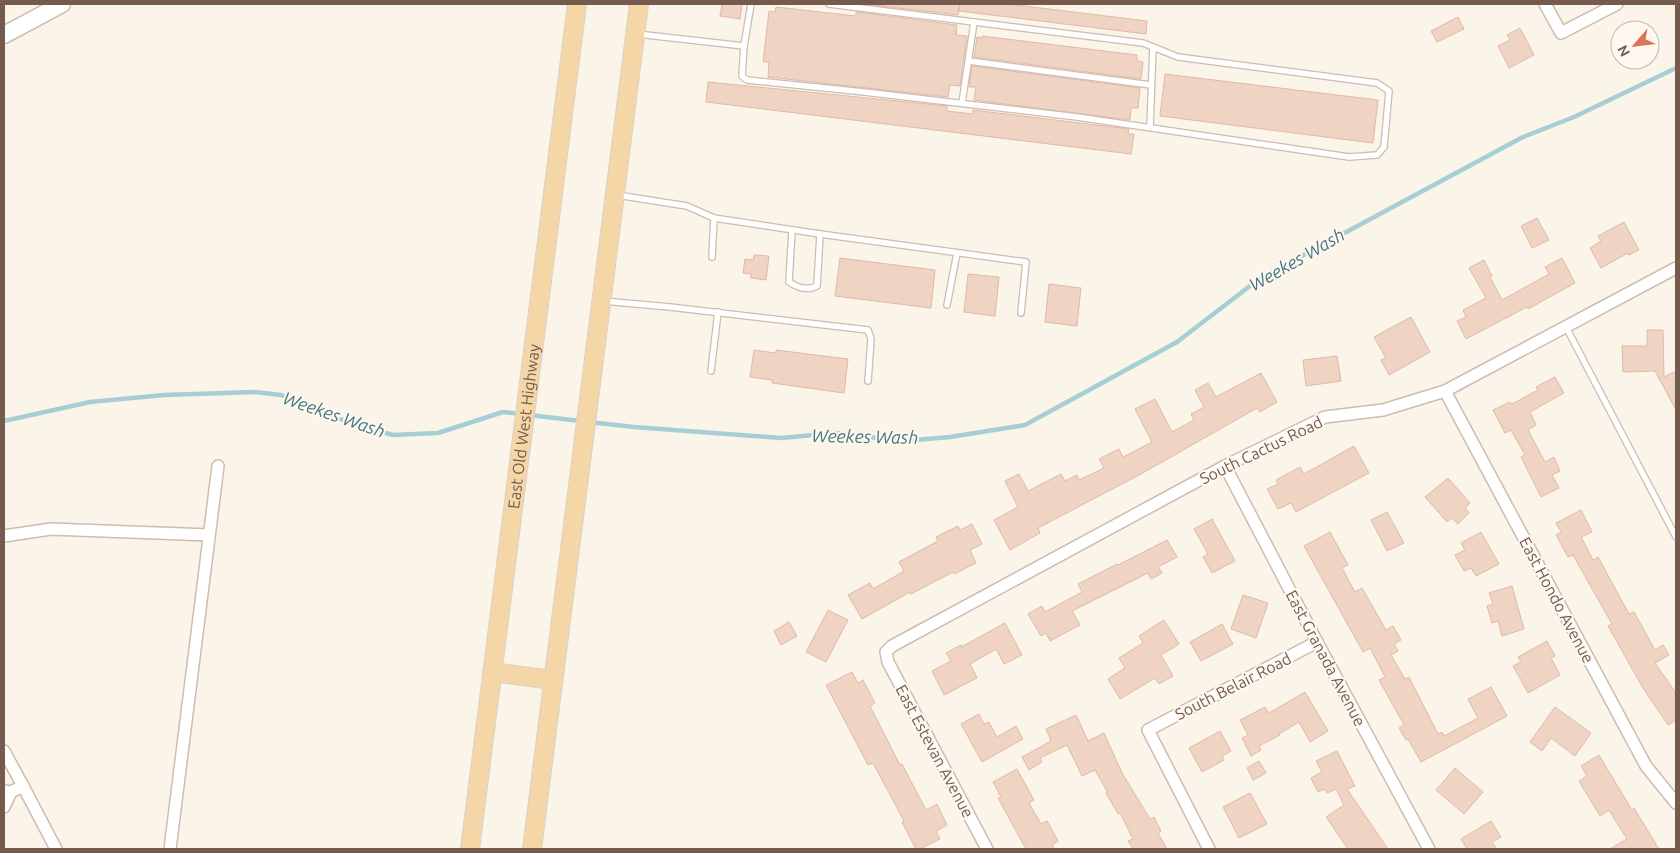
<svg xmlns="http://www.w3.org/2000/svg" width="1680" height="853" viewBox="0 0 1680 853" font-family="Ubuntu,sans-serif">
  <style>
    .lines { fill: none; stroke-linecap: round; stroke-linejoin: round }
    .stream { stroke: #a5cfd5; stroke-width: 4.5 }
    .building { fill: #efd3c3; stroke: #e0baa4 }
    .service-casing { stroke: #cdbcb0; stroke-width: 8 }
    .minor-casing { stroke: #cdbcb0; stroke-width: 14 }
    .secondary-casing { stroke: #d1beb0; stroke-width: 19 }
    .primary-casing { stroke: #d8d1cd; stroke-width: 20 }
    .service { stroke: #fff; stroke-width: 5.5 }
    .minor { stroke: #fff; stroke-width: 11 }
    .secondary { stroke: #fff; stroke-width: 16 }
    .primary { stroke: #f5d6a7; stroke-width: 18 }
    .labels { text-anchor: middle; stroke-width: 4; stroke-linejoin: round; paint-order: stroke }
    .street-label { font-size: 16px; fill: #745b4e; stroke: #fef8f0 }
    .water-label { font-size: 18px; font-style: italic; fill: #46777f; stroke: #fef8f0 }
  </style>
  <rect width="100%" height="100%" fill="#fbf4e9"/>
  <g class="lines">
    <g class="stream">
      <path d="M529 415 581 421"/>
      <path d="M4 421 90 402 164 395 255 392 281 395 355 425 393 435 438 433 503 412 522 414"/>
      <path d="M589 422 634 427 781 438 835 433 903 441 950 437 1025 425 1177 342 1259 279 1523 137 1574 117 1676 68"/>
    </g>
  </g>
  <g class="building">
    <path d="M722 4H742L740 19 720 16Z"/>
    <path d="M865 4H960L958 15Z"/>
    <path d="M960 4H1008L1147 21 1146 34 959 11Z"/>
    <path d="M776 7 856 16V12L957 25 956 35 967 36 960 86 950 85 948 97 768 77 769 62H763L769 11 775 12Z"/>
    <path d="M1458 17 1464 29 1437 42 1431 31Z"/>
    <path d="M1520 28 1534 55 1509 68 1498 46 1510 40 1507 35Z"/>
    <path d="M982 36 1137 55V61L1143 62 1141 79 974 57 977 37 982 38Z"/>
    <path d="M972 66 1140 88 1138 108H1131L1130 120 974 100 976 87H969Z"/>
    <path d="M1165 74 1378 100 1373 143 1160 116Z"/>
    <path d="M708 82 947 106V111L973 114V110L1129 129 1128 134H1134L1131 154 706 102Z"/>
    <path d="M1537 218 1549 240 1532 248 1521 226Z"/>
    <path d="M1624 222 1639 250 1629 255 1628 253 1601 268 1590 248 1601 241 1598 236Z"/>
    <path d="M754 255 769 256 766 280 751 278V274L743 273 745 259 753 260Z"/>
    <path d="M840 258 935 270 931 308 835 296Z"/>
    <path d="M1562 258 1575 283 1528 309 1527 307 1466 339 1457 321 1466 317 1463 310 1486 298 1469 268 1484 260 1492 276 1490 277 1502 300 1549 274 1545 267Z"/>
    <path d="M968 274 999 277 995 316 964 312Z"/>
    <path d="M1049 284 1081 288 1077 326 1045 322Z"/>
    <path d="M1411 317 1430 352 1389 375 1381 360 1386 358 1374 337Z"/>
    <path d="M1647 330H1663L1664 377 1676 371V410L1655 371 1623 372 1622 346H1647Z"/>
    <path d="M754 350 776 353V350L848 359 844 393 772 383V380L750 377Z"/>
    <path d="M1337 356 1341 381 1306 386 1303 360Z"/>
    <path d="M1261 373 1277 402 1260 412 1257 408 1141 474 1038 528 1040 533 1010 550 994 520 1018 507 1005 481 1019 474 1028 491 1061 474 1065 481 1077 475 1079 480 1104 468 1099 459 1119 449 1123 457 1152 442 1135 409 1155 399 1172 432 1194 420 1191 414 1204 407 1195 390 1208 383 1216 397Z"/>
    <path d="M1555 377 1564 393 1530 412 1536 425 1528 430 1545 462 1554 457 1560 471 1552 475 1559 488 1541 497 1521 457 1525 455 1511 430 1505 433 1493 410 1510 402 1512 404 1538 390 1536 387Z"/>
    <path d="M1354 446 1369 473 1296 512 1291 503 1278 509 1267 489 1278 484 1276 480 1300 467 1304 474Z"/>
    <path d="M1448 478 1470 503 1465 508 1469 513 1458 524 1452 518 1447 522 1425 497Z"/>
    <path d="M1581 510 1592 532 1581 537 1593 560 1598 557 1629 614 1634 612 1655 650 1663 645 1669 655 1655 663 1676 693V720L1668 725 1643 688 1608 626 1612 624 1573 555 1568 557 1556 535 1561 532 1556 523Z"/>
    <path d="M1387 512 1404 543 1387 551 1371 520Z"/>
    <path d="M1212 519 1235 561 1212 573 1203 557 1208 554 1194 529Z"/>
    <path d="M972 524 982 544 970 550 976 563 954 574 953 572 911 594 910 592 862 619 848 595 870 583 873 589 904 571 899 562 938 541 936 537 958 526 960 530Z"/>
    <path d="M1330 532 1348 565 1342 568 1355 592 1362 588 1386 630 1393 626 1401 640 1394 644 1398 651 1391 655 1405 679 1409 677 1438 734 1442 732 1444 736 1478 718 1468 699 1491 687 1507 716 1421 762 1408 739 1406 740 1399 728 1404 725 1379 680 1385 677 1370 648 1363 652 1304 546Z"/>
    <path d="M1481 532 1499 564 1476 576 1471 568 1464 571 1455 555 1465 550 1461 543Z"/>
    <path d="M1167 540 1177 557 1158 567 1162 573 1151 579 1148 573 1072 611 1080 625 1050 641 1046 633 1041 636 1028 614 1042 606 1045 612 1082 592 1078 584 1117 564 1118 565Z"/>
    <path d="M1512 586 1524 629 1502 636 1498 621 1492 623 1487 606 1493 604 1489 593Z"/>
    <path d="M1243 595 1268 603 1256 638 1231 629Z"/>
    <path d="M828 610 848 620 826 662 806 652Z"/>
    <path d="M1164 620 1179 644 1161 655 1173 676 1159 684 1155 678 1120 699 1108 679 1125 668 1119 658 1143 643 1139 636Z"/>
    <path d="M789 622 797 636 781 645 774 631Z"/>
    <path d="M1005 623 1022 655 1004 664 996 649 970 664 977 678 944 695 932 671 951 661 946 653 961 645V647Z"/>
    <path d="M1222 624 1233 644 1201 661 1190 642Z"/>
    <path d="M1547 641 1555 656 1551 658 1560 675 1528 693 1513 666 1521 662 1518 657Z"/>
    <path d="M852 672 858 683 863 680 875 703 870 706 900 765 902 764 926 810 937 804 947 825 936 831 940 839 920 849H916L902 822 904 821 873 763 868 765 826 685Z"/>
    <path d="M1305 692 1328 731 1310 742 1299 722 1279 734 1280 735 1259 746 1261 750 1251 756 1242 738 1248 735 1240 720 1265 707 1269 713Z"/>
    <path d="M1555 707 1591 733 1575 756 1551 738 1542 751 1530 742Z"/>
    <path d="M979 714 984 724 989 722 997 737 1016 726 1023 739 982 762 961 724Z"/>
    <path d="M1076 715 1088 741 1104 733 1122 773 1150 819 1154 817 1161 831 1158 833 1167 849H1133L1128 841 1133 839 1120 813 1118 814 1106 793H1108L1095 770 1082 776 1067 745 1040 758 1042 762 1029 770 1022 757 1051 741 1046 729Z"/>
    <path d="M1220 731 1231 751 1222 756 1224 760 1202 772 1189 748Z"/>
    <path d="M1337 751 1355 786 1347 789 1388 849H1348L1326 817 1344 805 1336 789 1327 793 1325 789 1318 792 1311 778 1322 772 1316 761Z"/>
    <path d="M1599 755 1632 810 1634 808 1659 849H1610L1627 839 1609 810 1600 816 1579 781 1587 776 1581 766Z"/>
    <path d="M1259 761 1266 773 1253 780 1247 768Z"/>
    <path d="M1455 768 1483 792 1464 814 1436 790Z"/>
    <path d="M1017 769 1034 800 1029 803 1041 824 1047 821 1058 841 1052 845 1054 849H1026L998 798 1001 797 993 782Z"/>
    <path d="M1250 793 1267 824 1239 838 1223 807Z"/>
    <path d="M1491 821 1501 837 1492 842 1497 849H1467L1461 839Z"/>
  </g>
  <g class="lines">
    <g class="service-casing">
      <g id="service">
        <path d="M751 4 744 46 742 76 747 80 864 92 1077 117 1349 157 1377 155 1384 147 1389 91 1377 83 1178 57 1143 43 829 4"/>
        <path d="M637 34 744 46"/>
        <path d="M969 61 1151 85"/>
        <path d="M962 103 974 22"/>
        <path d="M1150 127 1153 47"/>
        <path d="M617 195 687 206 714 218 820 234 1026 262 1021 313"/>
        <path d="M792 230 789 282C798 288 807 291 817 286L820 234"/>
        <path d="M712 257 714 218"/>
        <path d="M603 301 670 307 868 330 871 339 868 381"/>
        <path d="M947 305 957 253"/>
        <path d="M1566 327 1676 537"/>
        <path d="M711 371 718 312"/>
      </g>
    </g>
    <g class="minor-casing">
      <g id="minor">
        <path d="M1545 4 1561 33 1617 4"/>
        <path d="M1445 391 1646 766 1676 803"/>
        <path d="M1225 466 1317 642 1429 849"/>
        <path d="M4 536 51 529 209 535"/>
        <path d="M4 751 23 786"/>
        <path d="M4 791 11 792 4 807"/>
        <path d="M11 792 23 786 56 849"/>
        <path d="M170 849 218 466"/>
        <path d="M987 849 888 662 886 652 892 646 1225 466 1325 417 1383 410 1445 391 1676 268"/>
        <path d="M1209 849 1148 730 1317 642"/>
      </g>
    </g>
    <g class="secondary-casing">
      <path id="secondary" d="M4 35 62 4"/>
    </g>
    <g class="primary-casing">
      <g id="primary">
        <path d="M492 672 553 680"/>
        <path id="s1" d="M470 849 577 4"/>
        <path d="M532 849 639 4"/>
      </g>
    </g>
    <use href="#service" class="service"/>
    <use href="#minor" class="minor"/>
    <use href="#secondary" class="secondary"/>
    <use href="#primary" class="primary"/>
  </g>
  <g class="labels">
    <g class="street-label">
      <text dy="6" stroke="none"><textPath href="#s1" startOffset="426">East Old West Highway</textPath></text>
      <text transform="translate(1261 450) rotate(-26)" y="6">South Cactus Road</text>
      <text transform="translate(1557 600) rotate(62)" y="6">East Hondo Avenue</text>
      <text transform="translate(1326 658) rotate(62)" y="6">East Granada Avenue</text>
      <text transform="translate(1233 686) rotate(-27)" y="6">South Belair Road</text>
      <text transform="translate(935 751) rotate(62)" y="6">East Estevan Avenue</text>
    </g>
    <g class="water-label">
      <text transform="translate(1297 260) rotate(-30)" y="6">Weekes Wash</text>
      <text transform="translate(334 415) rotate(19)" y="6">Weekes Wash</text>
      <text transform="translate(865 437) rotate(1)" y="6">Weekes Wash</text>
    </g>
  </g>
  <rect width="1680" height="853" fill="none" stroke="#745b4e" stroke-width="10"/>
  <g transform="translate(1635 45) rotate(242)"><circle r="24" fill="#fef8f0" stroke="#c7b9af"/>
  <path d="M0-4L9 19L0 12L-9 19Z" fill="#dc7257"/>
  <text y="-8" font-size="14" font-weight="bold" text-anchor="middle" fill="#745b4e">N</text>
  </g>
</svg>
